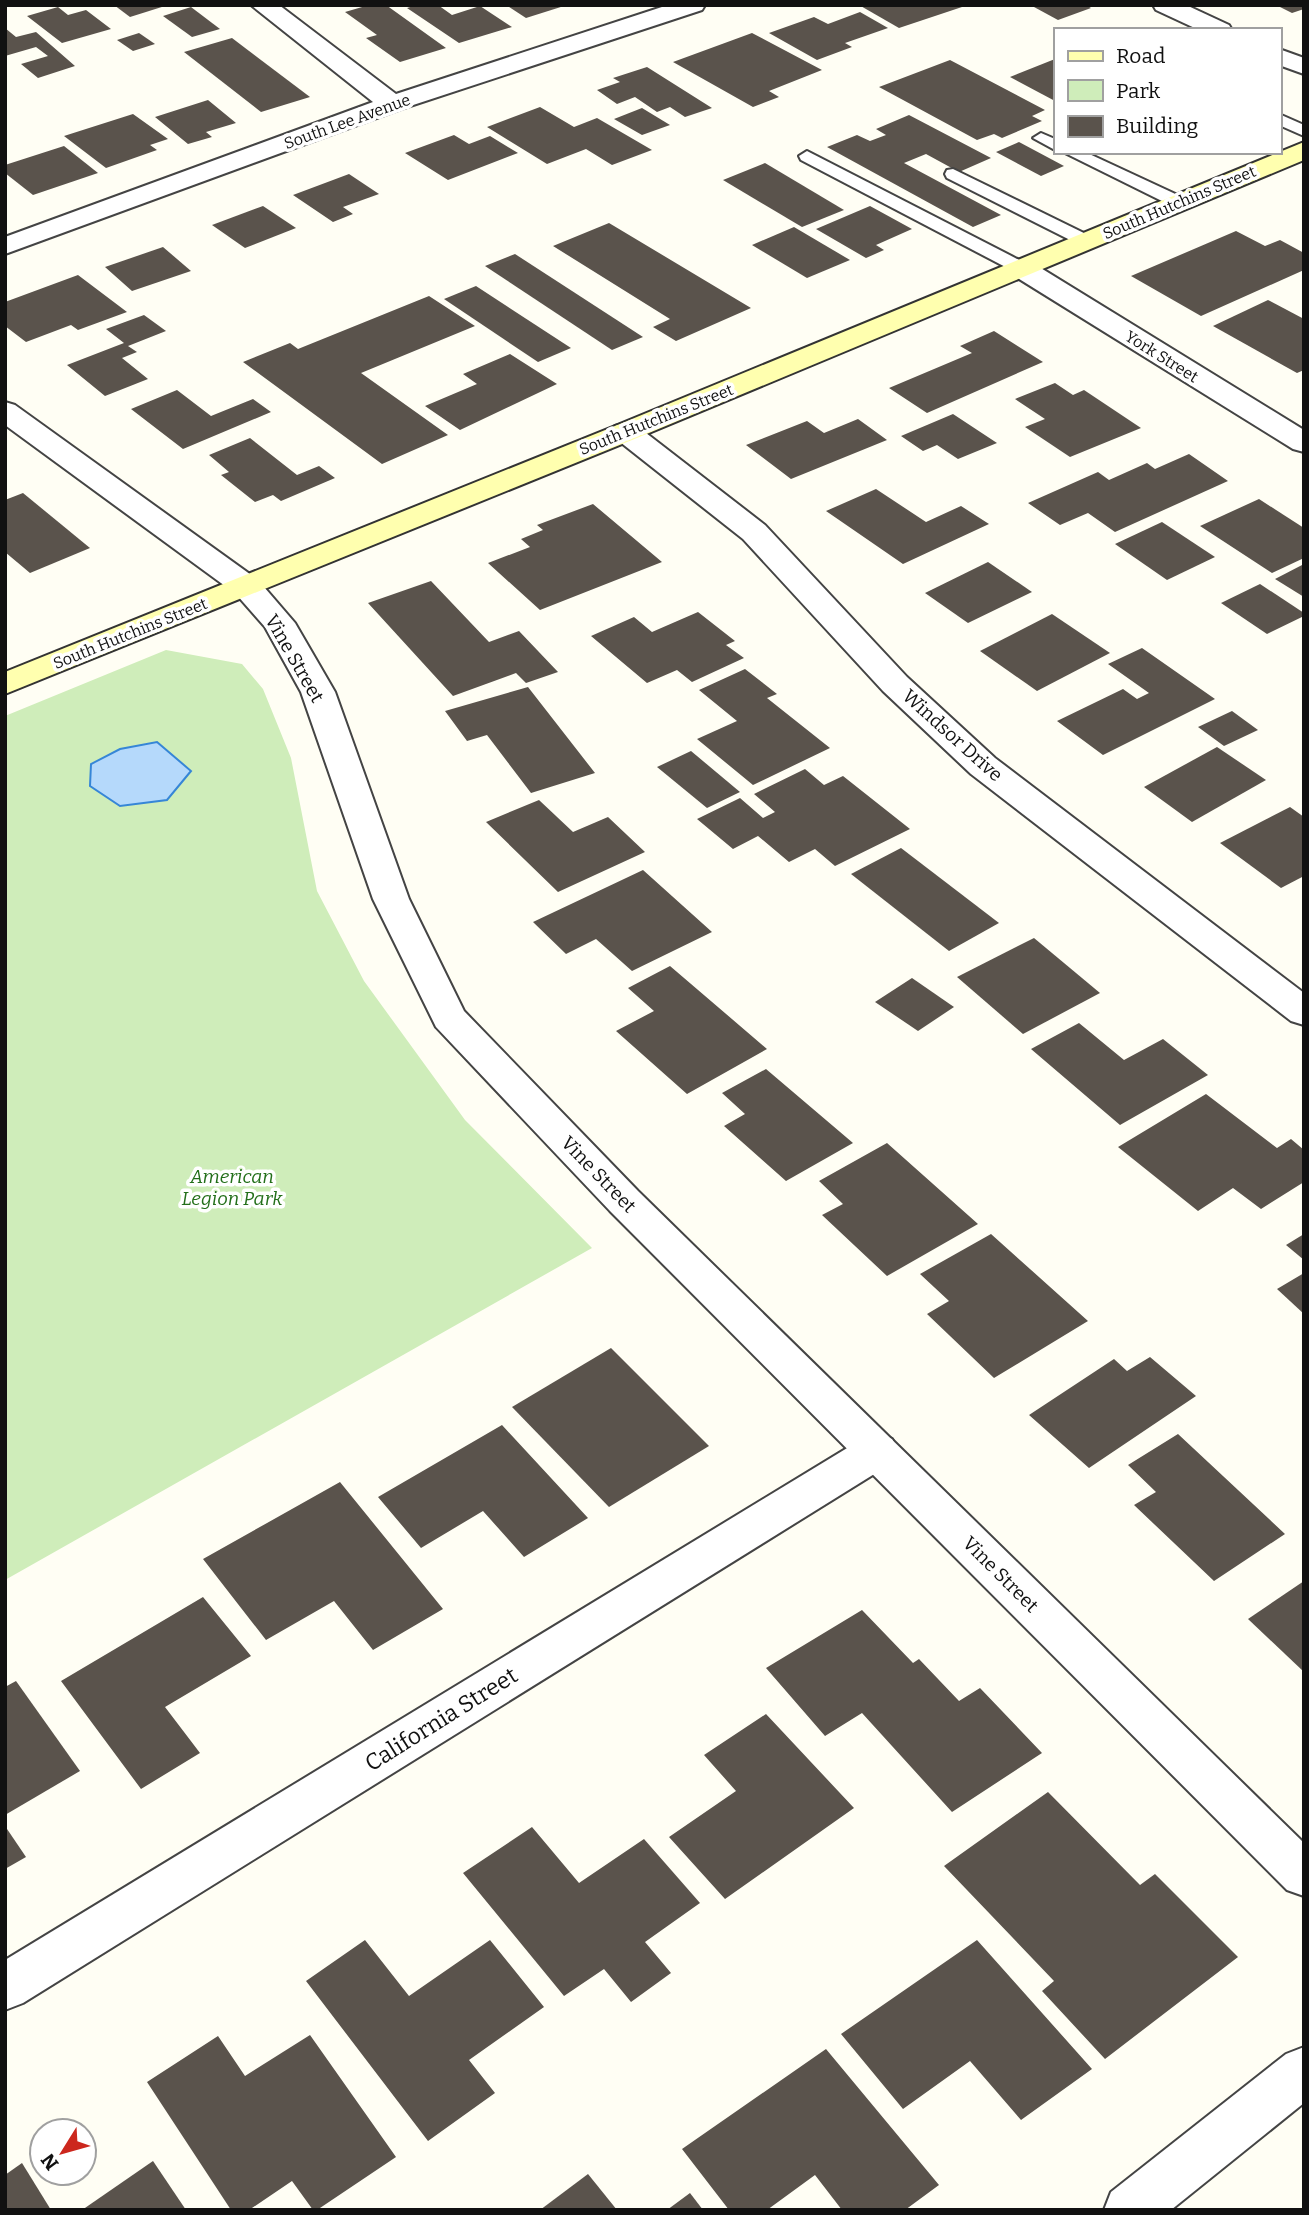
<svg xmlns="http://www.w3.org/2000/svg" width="1309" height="2215" viewBox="0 0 1309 2215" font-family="Bitter,serif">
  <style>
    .green { fill: #cfedba }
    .water { fill: #b5d9fb; stroke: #3686d7; stroke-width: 2 }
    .building { fill: #5a534c }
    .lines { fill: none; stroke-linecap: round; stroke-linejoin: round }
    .service-casing { stroke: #444; stroke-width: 4 }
    .minor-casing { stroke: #444; stroke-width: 4 }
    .tertiary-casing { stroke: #444; stroke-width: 4 }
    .secondary-casing { stroke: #333; stroke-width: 4 }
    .service { fill: #fff; fill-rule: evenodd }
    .minor { fill: #fff; fill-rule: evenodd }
    .tertiary { fill: #fff; fill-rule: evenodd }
    .secondary { fill: #ffffaf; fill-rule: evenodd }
    .labels { text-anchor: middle; stroke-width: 7; stroke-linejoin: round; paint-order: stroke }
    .far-street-label { font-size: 16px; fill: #111; stroke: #fff }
    .street-label { font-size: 19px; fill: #111; stroke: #fff }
    .park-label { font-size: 19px; font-style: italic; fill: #236f1a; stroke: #fff }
    .near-street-label { font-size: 23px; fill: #111; stroke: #fff }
  </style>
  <rect width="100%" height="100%" fill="#fffef4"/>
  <path class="green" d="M166 650 242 664 263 689 291 758 317 891 364 981 465 1120 592 1248 5 1580V716Z"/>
  <path class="water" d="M157 742 191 771 167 800 120 806 90 786 91 764 120 749Z"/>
  <g class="building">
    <path d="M114 5H165V6L130 17Z"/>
    <path d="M369 5H386L446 48 400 62 366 38 377 35 345 12Z"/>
    <path d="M417 5H438L452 15 480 6 512 27 459 43 407 8Z"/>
    <path d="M506 5H564V6L526 18Z"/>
    <path d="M859 5H965V6L899 28Z"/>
    <path d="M1039 5H1086L1091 8 1058 20 1034 7Z"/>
    <path d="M1276 5H1304V9L1292 13Z"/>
    <path d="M58 7 68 15 86 10 111 29 62 43 27 16Z"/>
    <path d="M191 7 220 29 192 37 163 16Z"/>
    <path d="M860 12 888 28 845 43 852 47 817 60 769 33 814 17 828 24Z"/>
    <path d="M5 28 16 37 36 32 75 66 38 78 21 64 48 56 36 47 5 56Z"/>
    <path d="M139 33 155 44 133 51 117 40Z"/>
    <path d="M752 33 822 70 769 91 779 97 753 107 673 62Z"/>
    <path d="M232 38 310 97 261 112 184 52Z"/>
    <path d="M1055 59V101L1010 77Z"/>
    <path d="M950 60 1045 110 1032 116 1042 121 1002 138 994 134 977 140 879 87Z"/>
    <path d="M647 67 712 108 685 117 670 107 657 112 635 97 617 104 597 90 620 82 613 78Z"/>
    <path d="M208 100 236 123 206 132 212 137 188 144 155 117Z"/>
    <path d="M540 107 574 127 597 118 652 150 612 165 586 149 547 164 487 127Z"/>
    <path d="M642 108 670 125 642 135 614 119Z"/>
    <path d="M133 114 168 139 150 145 157 150 106 168 64 136Z"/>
    <path d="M909 115 991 158 959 172 926 154 904 163 1001 215 973 227 827 147 857 135 870 141 886 135 876 129Z"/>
    <path d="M454 135 469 144 490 136 518 153 448 180 405 153Z"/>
    <path d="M1019 142 1064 166 1041 176 996 152Z"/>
    <path d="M64 146 98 173 33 195 5 173V165Z"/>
    <path d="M765 163 844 210 802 227 723 180Z"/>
    <path d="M349 174 379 194 343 207 353 214 333 222 293 195Z"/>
    <path d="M263 206 296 228 245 248 212 225Z"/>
    <path d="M870 206 912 229 876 245 884 250 866 258 816 229Z"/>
    <path d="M609 223 751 308 676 341 653 327 670 319 553 246Z"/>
    <path d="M794 227 850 260 807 278 752 245Z"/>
    <path d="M1236 231 1265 246 1280 240 1304 253V270L1201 316 1131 276Z"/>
    <path d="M163 247 191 271 132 291 105 267Z"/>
    <path d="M515 254 643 337 612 350 485 266Z"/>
    <path d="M78 275 127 312 78 330 71 325 26 342 5 326V302Z"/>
    <path d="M476 286 571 348 538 362 444 299Z"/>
    <path d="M429 296 475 326 361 373 448 435 382 464 243 362 290 343 298 349Z"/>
    <path d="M1268 300 1304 319V370L1297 373 1213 326Z"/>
    <path d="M144 315 166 331 128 346 137 352 122 358 148 379 105 396 67 365 124 343 106 329Z"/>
    <path d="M994 331 1043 362 927 413 889 388 972 353 960 346Z"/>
    <path d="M510 354 557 384 460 430 425 406 477 384 463 374Z"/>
    <path d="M1055 383 1073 395 1084 390 1141 428 1070 457 1025 427 1045 419 1015 399Z"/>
    <path d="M177 390 211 416 253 399 271 412 183 449 131 409Z"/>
    <path d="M953 414 997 443 958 459 937 445 923 451 901 436Z"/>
    <path d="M858 419 887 440 791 479 746 445 807 421 824 433Z"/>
    <path d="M250 438 297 475 319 466 335 478 281 501 273 495 255 502 221 475 229 472 209 455Z"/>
    <path d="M1189 454 1228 481 1115 532 1088 513 1060 525 1028 503 1098 472 1109 480 1147 463 1155 469Z"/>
    <path d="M876 489 926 522 961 506 989 524 903 564 826 511Z"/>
    <path d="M23 493 90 548 30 573 5 552V500Z"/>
    <path d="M1259 499 1304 528V558L1272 573 1200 526Z"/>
    <path d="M593 504 662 562 540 610 488 563 530 547 521 539 543 530 537 525Z"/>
    <path d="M1162 522 1215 557 1167 580 1115 544Z"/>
    <path d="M988 562 1032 592 968 623 925 593Z"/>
    <path d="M1304 564V597L1275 579Z"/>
    <path d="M431 581 489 642 519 631 558 672 526 683 516 673 453 696 368 603Z"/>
    <path d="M1260 584 1304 613V616L1267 634 1221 603Z"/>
    <path d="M698 612 735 641 726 645 744 658 692 682 677 670 647 683 591 636 634 617 652 632Z"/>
    <path d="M1052 614 1110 653 1037 691 980 651Z"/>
    <path d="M1142 648 1215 699 1103 755 1057 721 1123 689 1137 699 1149 693 1108 664Z"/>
    <path d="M745 669 777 694 767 698 830 748 753 785 697 739 737 721 699 690Z"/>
    <path d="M528 687 595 773 531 793 487 735 467 741 445 711Z"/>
    <path d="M1232 711 1258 730 1224 746 1198 727Z"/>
    <path d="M1217 747 1266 780 1192 822 1144 787Z"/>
    <path d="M691 751 740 792 707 808 657 767Z"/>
    <path d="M805 769 824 785 843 776 910 829 835 866 815 849 789 862 758 836 733 849 697 819 740 798 763 818 775 812 754 794Z"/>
    <path d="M539 800 573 832 608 817 645 852 558 892 486 822Z"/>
    <path d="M1290 807 1304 817V876L1281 888 1220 843Z"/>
    <path d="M901 848 999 923 949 951 851 874Z"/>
    <path d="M643 870 712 932 632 971 596 939 566 954 533 922Z"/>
    <path d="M1034 938 1100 993 1023 1034 957 977Z"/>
    <path d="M670 966 767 1049 687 1094 616 1031 654 1011 628 988Z"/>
    <path d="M912 978 954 1007 918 1031 875 1002Z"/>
    <path d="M1079 1023 1124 1060 1163 1039 1208 1075 1120 1125 1031 1049Z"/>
    <path d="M766 1069 853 1143 786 1181 724 1126 745 1114 722 1093Z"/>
    <path d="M1206 1094 1277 1148 1291 1139 1304 1150V1182L1261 1209 1233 1188 1198 1211 1118 1147Z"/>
    <path d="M887 1143 978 1224 887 1276 822 1215 843 1204 819 1181Z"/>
    <path d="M991 1234 1088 1321 994 1378 927 1314 949 1301 920 1274Z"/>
    <path d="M1304 1234V1260L1286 1245Z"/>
    <path d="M1304 1273V1314L1277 1289Z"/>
    <path d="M611 1348 709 1446 609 1507 512 1407Z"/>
    <path d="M1150 1357 1196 1396 1089 1468 1029 1415 1114 1359 1127 1371Z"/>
    <path d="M502 1425 588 1518 524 1557 483 1511 421 1548 378 1497Z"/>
    <path d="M1178 1434 1285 1534 1214 1581 1134 1505 1156 1492 1128 1465Z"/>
    <path d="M340 1482 443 1609 373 1650 334 1601 266 1640 203 1559Z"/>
    <path d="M1304 1581V1672L1248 1619Z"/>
    <path d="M203 1597 251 1656 165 1707 200 1753 141 1789 61 1681Z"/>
    <path d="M862 1610 913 1663 919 1659 959 1701 980 1688 1042 1753 952 1812 862 1713 825 1736 766 1668Z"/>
    <path d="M16 1681 80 1771 5 1815V1687Z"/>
    <path d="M766 1714 854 1808 725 1899 669 1837 736 1791 704 1755Z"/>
    <path d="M1048 1792 1140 1885 1155 1874 1238 1957 1105 2059 1042 1991 1054 1981 944 1866Z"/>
    <path d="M5 1826 26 1857 5 1869Z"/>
    <path d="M532 1827 579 1883 644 1839 700 1903 645 1942 671 1973 631 2002 604 1969 564 1996 463 1873Z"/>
    <path d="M365 1940 409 1996 490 1940 544 2007 469 2060 495 2093 428 2141 306 1981Z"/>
    <path d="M977 1940 1092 2069 1021 2120 970 2061 903 2109 841 2034Z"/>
    <path d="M310 2035 396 2157 317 2210H313L292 2181 249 2210H231L147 2082 218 2036 245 2076Z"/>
    <path d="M826 2049 939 2185 905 2210H842L815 2175 767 2210H729L682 2149Z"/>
    <path d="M153 2161 186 2210H82Z"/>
    <path d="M22 2163 51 2210H5V2175Z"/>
    <path d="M588 2174 617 2210H540Z"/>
    <path d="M690 2193 703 2210H667Z"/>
  </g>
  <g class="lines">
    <g class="service-casing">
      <g id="service">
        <path d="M1279 114 1304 125V136L1279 125Z"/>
        <path d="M1041 133 1055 139V150L1033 138Z"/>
        <path d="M807 151 1027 264 1030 268 1021 273 1015 272 801 160 799 156Z"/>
        <path d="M1063 152H1085L1184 198 1187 202 1178 207 1172 206Z"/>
        <path d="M953 169 1092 237 1095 241 1086 246 1080 245 947 178 945 174 947 170Z"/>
      </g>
    </g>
    <g class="minor-casing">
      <g id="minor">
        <path d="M251 5H279L396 94 668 5H705L702 10 401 109 5 254V237L373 102Z"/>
        <path d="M1153 5H1186L1229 25 1232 30H1199L1156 10Z"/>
        <path d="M1279 49 1304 58V74L1279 65Z"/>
        <path d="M1021 260 1031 262 1304 430V452L1293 449 1011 274 1007 268 1011 262Z"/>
        <path d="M626 423 637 426 765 525 907 677 995 758 1304 993V1025L1291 1021 971 774 883 691 743 539 615 438 611 432 615 426Z"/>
        <path d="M877 1434 892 1439 898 1451 892 1463 23 2003 5 2010V1960L862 1439Z"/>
        <path d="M1304 2047V2103L1171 2210H1104L1111 2192 1286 2054Z"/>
      </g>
    </g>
    <g class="tertiary-casing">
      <path id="tertiary" d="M5 402 15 405 258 580 295 623 335 692 409 899 464 1011 638 1191 1304 1843V1896L1287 1890 610 1211 436 1027 373 899 301 692 265 627 236 594 5 425Z"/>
    </g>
    <g class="secondary-casing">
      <path id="secondary" d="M1304 142V160L637 438 5 694V672L615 426Z"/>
    </g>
    <use href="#service" class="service"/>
    <use href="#minor" class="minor"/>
    <use href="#tertiary" class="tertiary"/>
    <use href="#secondary" class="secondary"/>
  </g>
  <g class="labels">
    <g class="far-street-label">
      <text transform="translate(347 121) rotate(-20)" y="6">South Lee Avenue</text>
      <text transform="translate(1179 202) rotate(-23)" y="6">South Hutchins Street</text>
      <text transform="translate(1162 356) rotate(32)" y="6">York Street</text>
      <text transform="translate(656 419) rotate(-22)" y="6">South Hutchins Street</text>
      <text transform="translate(130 633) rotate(-22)" y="6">South Hutchins Street</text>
    </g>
    <g class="street-label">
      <text transform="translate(295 658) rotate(60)" y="7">Vine Street</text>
      <text transform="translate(953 735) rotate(42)" y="7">Windsor Drive</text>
      <text transform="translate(599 1174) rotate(46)" y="7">Vine Street</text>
      <text transform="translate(1001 1574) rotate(45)" y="7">Vine Street</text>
    </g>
    <g class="park-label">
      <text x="232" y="1183">American<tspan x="232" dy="22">Legion Park</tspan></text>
    </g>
    <g class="near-street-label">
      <text transform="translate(441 1719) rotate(-32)" y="8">California Street</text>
    </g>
  </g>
  <rect width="1309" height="2215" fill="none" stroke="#111111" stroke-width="14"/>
  <rect x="1054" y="28" width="228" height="126" fill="#ffffff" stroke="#a0a0a0" stroke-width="2"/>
  <rect x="1068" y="51" width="35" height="10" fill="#ffffaf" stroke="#a0a0a0" stroke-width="2"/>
  <text x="1116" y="63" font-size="21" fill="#111111">Road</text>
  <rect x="1068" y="80" width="35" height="21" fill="#cfedba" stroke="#a0a0a0" stroke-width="2"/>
  <text x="1116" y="98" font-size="21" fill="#111111">Park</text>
  <rect x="1068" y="116" width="35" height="21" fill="#5a534c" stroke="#a0a0a0" stroke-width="2"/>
  <text x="1116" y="133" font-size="21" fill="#111111">Building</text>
  <g transform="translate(63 2152) rotate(233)"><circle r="33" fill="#ffffff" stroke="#a0a0a0" stroke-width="2"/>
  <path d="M0-5L12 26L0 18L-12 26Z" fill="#cc271d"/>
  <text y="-10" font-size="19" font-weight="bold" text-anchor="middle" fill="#111111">N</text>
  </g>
</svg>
